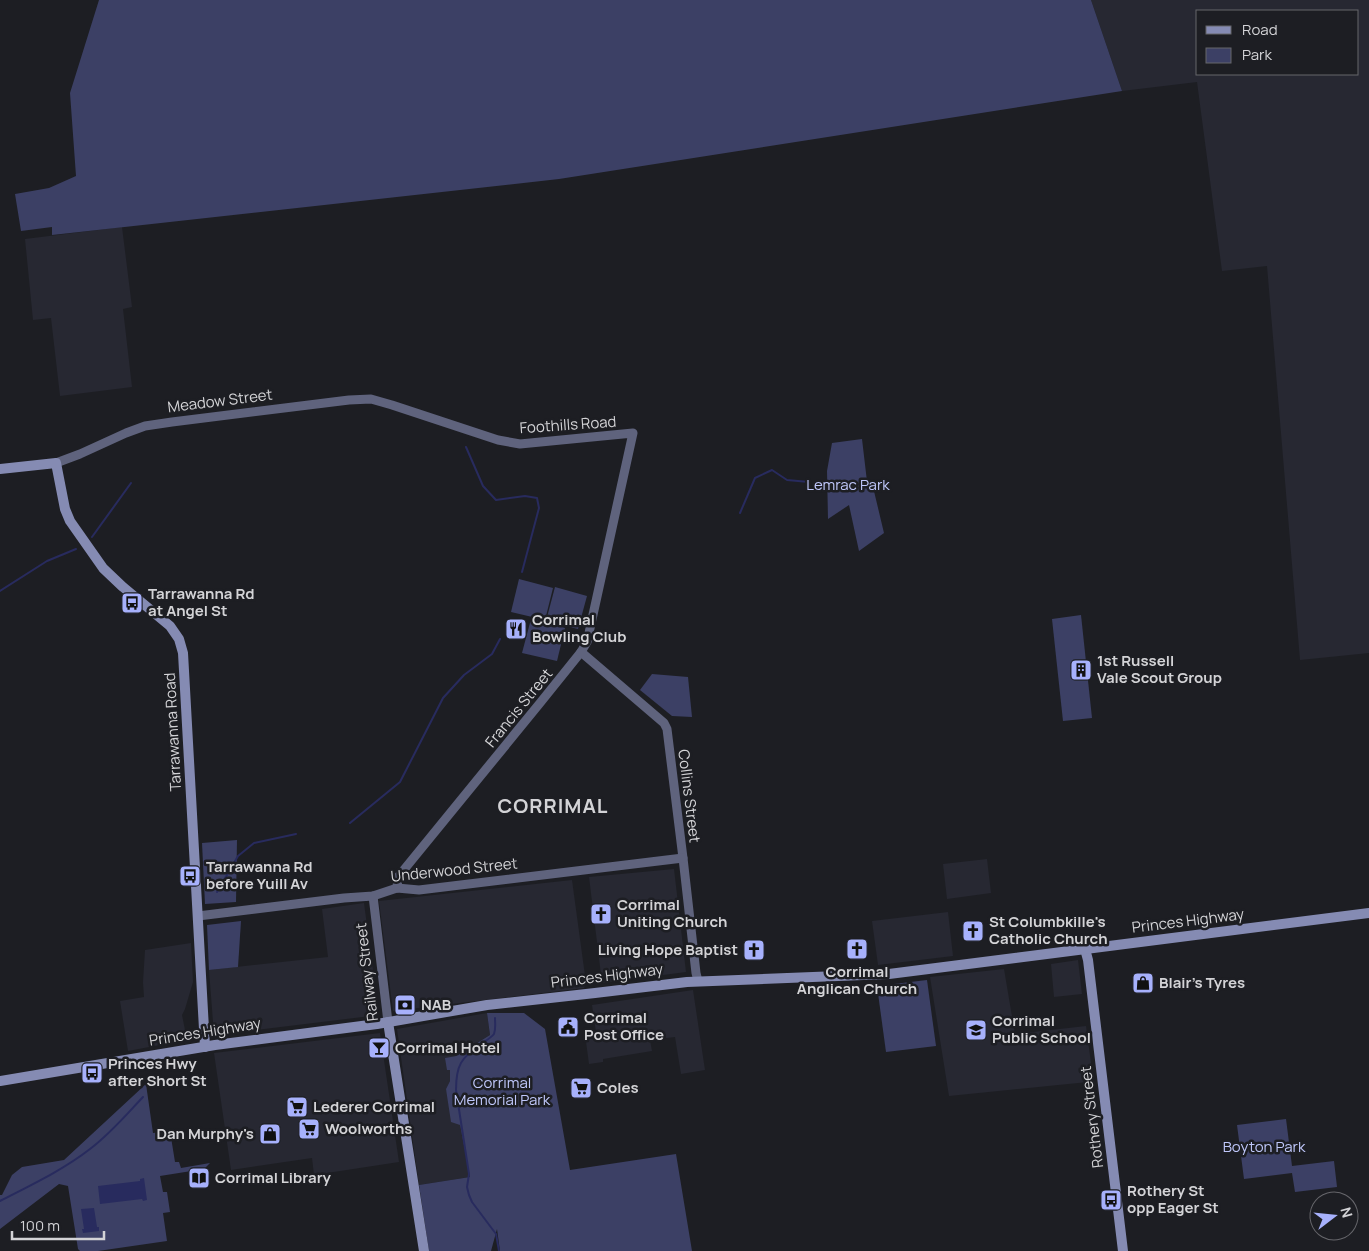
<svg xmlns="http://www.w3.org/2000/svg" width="1369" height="1251" viewBox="0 0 1369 1251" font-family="Manrope,sans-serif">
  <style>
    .built { fill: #272832; fill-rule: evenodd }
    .green { fill: #3c4065 }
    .water { fill: #282b5e }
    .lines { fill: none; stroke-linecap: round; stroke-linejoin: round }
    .stream { stroke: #282b5e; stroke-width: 2 }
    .tertiary { stroke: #5f637d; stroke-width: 9 }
    .secondary { stroke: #858bb3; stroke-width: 10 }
    .labels { text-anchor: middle; stroke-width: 5; stroke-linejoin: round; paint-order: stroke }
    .street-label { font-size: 15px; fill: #d3d3d6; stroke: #1d1e23 }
    .park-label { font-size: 15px; fill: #bfc7fa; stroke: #1d1e23 }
    .poi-label { font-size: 15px; font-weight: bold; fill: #d3d3d6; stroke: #1d1e23; text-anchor: start }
    .district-label { font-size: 20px; font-weight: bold; letter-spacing: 1px; fill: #d3d3d6; stroke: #1d1e23 }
  </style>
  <rect width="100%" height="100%" fill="#1d1e23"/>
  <g class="built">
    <path d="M1091 0H1369V653L1300 660 1267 266 1222 271 1197 82 1122 91ZM1198 11H1358V74H1198Z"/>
    <path d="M122 227 132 307 123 309 132 387 60 396 51 318 33 320 25 239Z"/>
    <path d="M987 859 991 893 947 899 943 864Z"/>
    <path d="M674 869 686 972 602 983 589 877Z"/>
    <path d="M572 880 586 983 584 988 393 1011 379 901Z"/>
    <path d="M364 903 379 1015 214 1035 209 970 328 957 322 909Z"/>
    <path d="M948 912 953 956 878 965 872 921Z"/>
    <path d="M191 943 193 982 185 1009 182 1015 186 1035 181 1041 128 1051 120 1001 144 997 143 982 145 950Z"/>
    <path d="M1078 960 1082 994 1054 997 1051 964Z"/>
    <path d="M1004 969 1015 1034 1086 1026 1091 1063 1088 1082 949 1096 930 977Z"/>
    <path d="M693 990 705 1070 681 1074 675 1037 650 1040 652 1051 603 1059V1062L589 1064 585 1034 596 1032 592 1005Z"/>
    <path d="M487 1013 490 1035 455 1056 446 1058 450 1070V1081L446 1089 460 1125 470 1177 419 1185 397 1029Z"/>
    <path d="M380 1033 399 1162 314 1175 312 1158 231 1170 214 1053Z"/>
  </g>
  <g class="green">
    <path d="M99 0H1091L1122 91 559 179 52 235V227L21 231 15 194 49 188 76 176 70 93Z"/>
    <path d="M862 439 868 490 873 487 884 533 859 551 849 505 828 519 827 471 832 443Z"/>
    <path d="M519 579 553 588 545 620 511 612Z"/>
    <path d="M555 587 587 596 578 629 546 621Z"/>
    <path d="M1081 615 1092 718 1063 721 1052 619Z"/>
    <path d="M531 619 565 628 557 661 522 653Z"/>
    <path d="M652 674 688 677 692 717 672 716 640 690Z"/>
    <path d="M237 840 236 902 205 904 202 843Z"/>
    <path d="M241 921 238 967 209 970 207 925Z"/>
    <path d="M927 980 936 1046 886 1052 877 986Z"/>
    <path d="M487 1013H524L545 1029 570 1170 676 1154 692 1251H500L497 1229 491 1251H429L419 1185 470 1177 460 1125 451 1122 446 1089 450 1081V1070H447L445 1058 456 1056 490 1035Z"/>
    <path d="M146 1084 153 1133 170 1131 175 1162H179L181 1168 210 1163 204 1169 160 1176 163 1192H167L170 1212 163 1213 167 1241 98 1251H80L78 1249 68 1186 59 1184 0 1229V1195H2L12 1175 22 1167 64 1160Z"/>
    <path d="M1286 1119 1292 1166 1334 1161 1337 1187 1295 1192 1292 1173 1244 1179 1237 1125Z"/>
  </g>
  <g class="water">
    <path d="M144 1178 147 1200 143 1201 142 1199 100 1204 98 1186 140 1181V1179Z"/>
    <path d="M94 1208 97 1227H99V1231L83 1233 82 1229H84L81 1209Z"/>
  </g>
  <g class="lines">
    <g class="stream">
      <path d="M466 447 483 486 496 500 525 496 537 498 539 508 522 572"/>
      <path d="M740 513 755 478 772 470 787 480 809 482"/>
      <path d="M92 537 131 483"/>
      <path d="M0 591 47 561 76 549"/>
      <path d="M350 823 400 782 443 698 464 675 492 654 500 639"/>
      <path d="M217 892 238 856 254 843 296 834"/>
      <path d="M495 1018C495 1023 496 1029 494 1034 491 1038 485 1041 481 1044 461 1058 456 1065 456 1090L469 1174 467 1187 469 1195 472 1202 496 1234 499 1251"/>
      <path d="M0 1201C31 1185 63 1170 90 1149 110 1134 126 1115 143 1097"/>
    </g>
    <g class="tertiary">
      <path d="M56 463 80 454 126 433 145 426 172 422 349 400 371 399 392 405 498 440 520 444 633 433 587 642 581 652 540 703 398 877 397 888"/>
      <path d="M581 652 664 723 667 729 683 858 696 973 698 981"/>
      <path d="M373 896 388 1022"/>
      <path d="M198 916 344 898 373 896 397 888 419 890 683 858"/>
    </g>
    <g class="secondary">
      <path d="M0 469 56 463 65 509 70 521 103 568 123 587 170 626 179 639 183 653 205 1047"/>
      <path d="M1085 949 1088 960 1123 1251"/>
      <path d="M388 1022 424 1251"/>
      <path d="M0 1081 215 1045 377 1024 487 1005 595 993 687 982 889 974 1369 913"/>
    </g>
  </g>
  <defs>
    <g id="bus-square" transform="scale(1.125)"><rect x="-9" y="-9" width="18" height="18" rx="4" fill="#a7b1fc" stroke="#1d1e23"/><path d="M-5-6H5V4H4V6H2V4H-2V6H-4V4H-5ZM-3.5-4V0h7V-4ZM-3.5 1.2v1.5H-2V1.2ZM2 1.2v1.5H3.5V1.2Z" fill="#111"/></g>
    <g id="restaurant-square" transform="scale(1.125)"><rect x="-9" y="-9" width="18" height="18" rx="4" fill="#a7b1fc" stroke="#1d1e23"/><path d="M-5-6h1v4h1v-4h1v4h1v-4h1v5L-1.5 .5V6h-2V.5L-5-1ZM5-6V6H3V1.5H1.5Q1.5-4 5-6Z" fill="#111"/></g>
    <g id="building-square" transform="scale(1.125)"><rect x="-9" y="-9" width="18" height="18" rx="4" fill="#a7b1fc" stroke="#1d1e23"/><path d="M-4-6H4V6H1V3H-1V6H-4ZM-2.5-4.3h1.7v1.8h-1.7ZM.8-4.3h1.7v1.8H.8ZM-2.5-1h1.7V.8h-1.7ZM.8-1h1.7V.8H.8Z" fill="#111"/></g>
    <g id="church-square" transform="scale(1.125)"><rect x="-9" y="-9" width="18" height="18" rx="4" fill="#a7b1fc" stroke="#1d1e23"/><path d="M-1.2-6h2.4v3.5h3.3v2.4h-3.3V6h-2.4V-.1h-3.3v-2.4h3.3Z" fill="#111"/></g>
    <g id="shop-square" transform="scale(1.125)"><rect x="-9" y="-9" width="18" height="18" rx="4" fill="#a7b1fc" stroke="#1d1e23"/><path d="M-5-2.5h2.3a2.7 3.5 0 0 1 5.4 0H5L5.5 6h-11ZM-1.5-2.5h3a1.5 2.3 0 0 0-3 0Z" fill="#111"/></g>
    <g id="bank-square" transform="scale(1.125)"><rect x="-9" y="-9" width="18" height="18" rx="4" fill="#a7b1fc" stroke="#1d1e23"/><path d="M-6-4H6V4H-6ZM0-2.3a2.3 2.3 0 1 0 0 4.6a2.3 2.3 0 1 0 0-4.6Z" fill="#111"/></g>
    <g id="civic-square" transform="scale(1.125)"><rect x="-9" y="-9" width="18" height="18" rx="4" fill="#a7b1fc" stroke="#1d1e23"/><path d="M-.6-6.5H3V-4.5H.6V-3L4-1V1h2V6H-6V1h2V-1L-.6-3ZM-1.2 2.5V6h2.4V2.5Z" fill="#111"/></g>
    <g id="school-square" transform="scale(1.125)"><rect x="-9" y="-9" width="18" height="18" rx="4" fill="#a7b1fc" stroke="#1d1e23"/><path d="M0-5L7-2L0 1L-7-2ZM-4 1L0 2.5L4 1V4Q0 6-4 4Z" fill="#111"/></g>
    <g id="bar-square" transform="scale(1.125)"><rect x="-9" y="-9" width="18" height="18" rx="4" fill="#a7b1fc" stroke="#1d1e23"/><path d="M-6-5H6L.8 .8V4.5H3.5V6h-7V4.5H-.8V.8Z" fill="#111"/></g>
    <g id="supermarket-square" transform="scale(1.125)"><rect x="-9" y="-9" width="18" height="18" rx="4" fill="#a7b1fc" stroke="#1d1e23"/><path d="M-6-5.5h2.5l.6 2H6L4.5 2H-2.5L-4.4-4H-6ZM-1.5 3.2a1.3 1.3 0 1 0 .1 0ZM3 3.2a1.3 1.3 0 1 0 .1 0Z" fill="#111"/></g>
    <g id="library-square" transform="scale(1.125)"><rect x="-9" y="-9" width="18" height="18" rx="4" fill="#a7b1fc" stroke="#1d1e23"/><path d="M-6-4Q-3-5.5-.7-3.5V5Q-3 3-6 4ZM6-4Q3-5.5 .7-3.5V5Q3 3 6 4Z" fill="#111"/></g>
  </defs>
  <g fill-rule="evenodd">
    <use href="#bus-square" x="132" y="603"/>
    <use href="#restaurant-square" x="516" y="629"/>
    <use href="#building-square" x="1081" y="670"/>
    <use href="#bus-square" x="190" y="876"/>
    <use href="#church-square" x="601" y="914"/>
    <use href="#church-square" x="973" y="931"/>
    <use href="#church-square" x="857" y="949"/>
    <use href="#church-square" x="754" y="950"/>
    <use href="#shop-square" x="1143" y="983"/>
    <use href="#bank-square" x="405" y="1005"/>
    <use href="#civic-square" x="568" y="1027"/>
    <use href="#school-square" x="976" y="1030"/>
    <use href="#bar-square" x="379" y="1048"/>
    <use href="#bus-square" x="92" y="1073"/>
    <use href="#supermarket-square" x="581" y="1088"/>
    <use href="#supermarket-square" x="297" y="1107"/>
    <use href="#supermarket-square" x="309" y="1129"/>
    <use href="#shop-square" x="270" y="1134"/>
    <use href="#library-square" x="199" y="1178"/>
    <use href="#bus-square" x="1111" y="1200"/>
  </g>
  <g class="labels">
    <g class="street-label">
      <text transform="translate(220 401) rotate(-7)" y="5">Meadow Street</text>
      <text transform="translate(568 425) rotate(-4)" y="5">Foothills Road</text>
      <text transform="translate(519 708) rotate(-51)" y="5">Francis Street</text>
      <text transform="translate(173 732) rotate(-93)" y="5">Tarrawanna Road</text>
      <text transform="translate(689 796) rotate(83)" y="5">Collins Street</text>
      <text transform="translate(454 870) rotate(-6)" y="5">Underwood Street</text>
      <text transform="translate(1188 921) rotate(-7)" y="5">Princes Highway</text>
      <text transform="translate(367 972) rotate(-97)" y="5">Railway Street</text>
      <text transform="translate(607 976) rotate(-7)" y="5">Princes Highway</text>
      <text transform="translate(205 1032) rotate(-9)" y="5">Princes Highway</text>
      <text transform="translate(1092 1117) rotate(-97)" y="5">Rothery Street</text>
    </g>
    <g class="park-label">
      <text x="848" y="490">Lemrac Park</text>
      <text x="502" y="1088">Corrimal<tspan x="502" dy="17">Memorial Park</tspan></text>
      <text x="1264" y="1152">Boyton Park</text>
    </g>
    <g class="poi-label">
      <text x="148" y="599">Tarrawanna Rd<tspan x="148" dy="17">at Angel St</tspan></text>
      <text x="532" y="625">Corrimal<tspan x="532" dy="17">Bowling Club</tspan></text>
      <text x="1097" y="666">1st Russell<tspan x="1097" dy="17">Vale Scout Group</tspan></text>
      <text x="206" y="872">Tarrawanna Rd<tspan x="206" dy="17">before Yuill Av</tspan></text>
      <text x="617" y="910">Corrimal<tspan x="617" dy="17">Uniting Church</tspan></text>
      <text x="989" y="927">St Columbkille's<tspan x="989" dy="17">Catholic Church</tspan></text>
      <text x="738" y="955" text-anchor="end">Living Hope Baptist</text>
      <text x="857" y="977" text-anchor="middle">Corrimal<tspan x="857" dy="17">Anglican Church</tspan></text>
      <text x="1159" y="988">Blair's Tyres</text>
      <text x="421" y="1010">NAB</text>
      <text x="584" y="1023">Corrimal<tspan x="584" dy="17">Post Office</tspan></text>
      <text x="992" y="1026">Corrimal<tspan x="992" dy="17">Public School</tspan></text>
      <text x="395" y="1053">Corrimal Hotel</text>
      <text x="108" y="1069">Princes Hwy<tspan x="108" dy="17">after Short St</tspan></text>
      <text x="597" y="1093">Coles</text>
      <text x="313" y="1112">Lederer Corrimal</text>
      <text x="325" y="1134">Woolworths</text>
      <text x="254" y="1139" text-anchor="end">Dan Murphy's</text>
      <text x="215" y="1183">Corrimal Library</text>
      <text x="1127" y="1196">Rothery St<tspan x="1127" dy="17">opp Eager St</tspan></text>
    </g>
    <g class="district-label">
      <text x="553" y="813">CORRIMAL</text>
    </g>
  </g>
  <rect x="1196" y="10" width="162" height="65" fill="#1d1e23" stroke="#66666b"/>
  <rect x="1206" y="26" width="25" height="8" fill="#858bb3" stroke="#66666b"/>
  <text x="1242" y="35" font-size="15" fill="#d3d3d6">Road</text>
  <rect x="1206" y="48" width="25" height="15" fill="#3c4065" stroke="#66666b"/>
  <text x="1242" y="60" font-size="15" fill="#d3d3d6">Park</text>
  <g transform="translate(1334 1216) rotate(74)"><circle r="24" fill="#1d1e23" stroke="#66666b"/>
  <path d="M0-4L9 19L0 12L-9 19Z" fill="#a7b1fc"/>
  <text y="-8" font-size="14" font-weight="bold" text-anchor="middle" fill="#d3d3d6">N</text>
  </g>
  <path d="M12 1231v8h92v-8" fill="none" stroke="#d3d3d6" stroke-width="2.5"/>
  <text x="20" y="1231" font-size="15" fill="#d3d3d6" stroke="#1d1e23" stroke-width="4" paint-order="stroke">100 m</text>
</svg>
